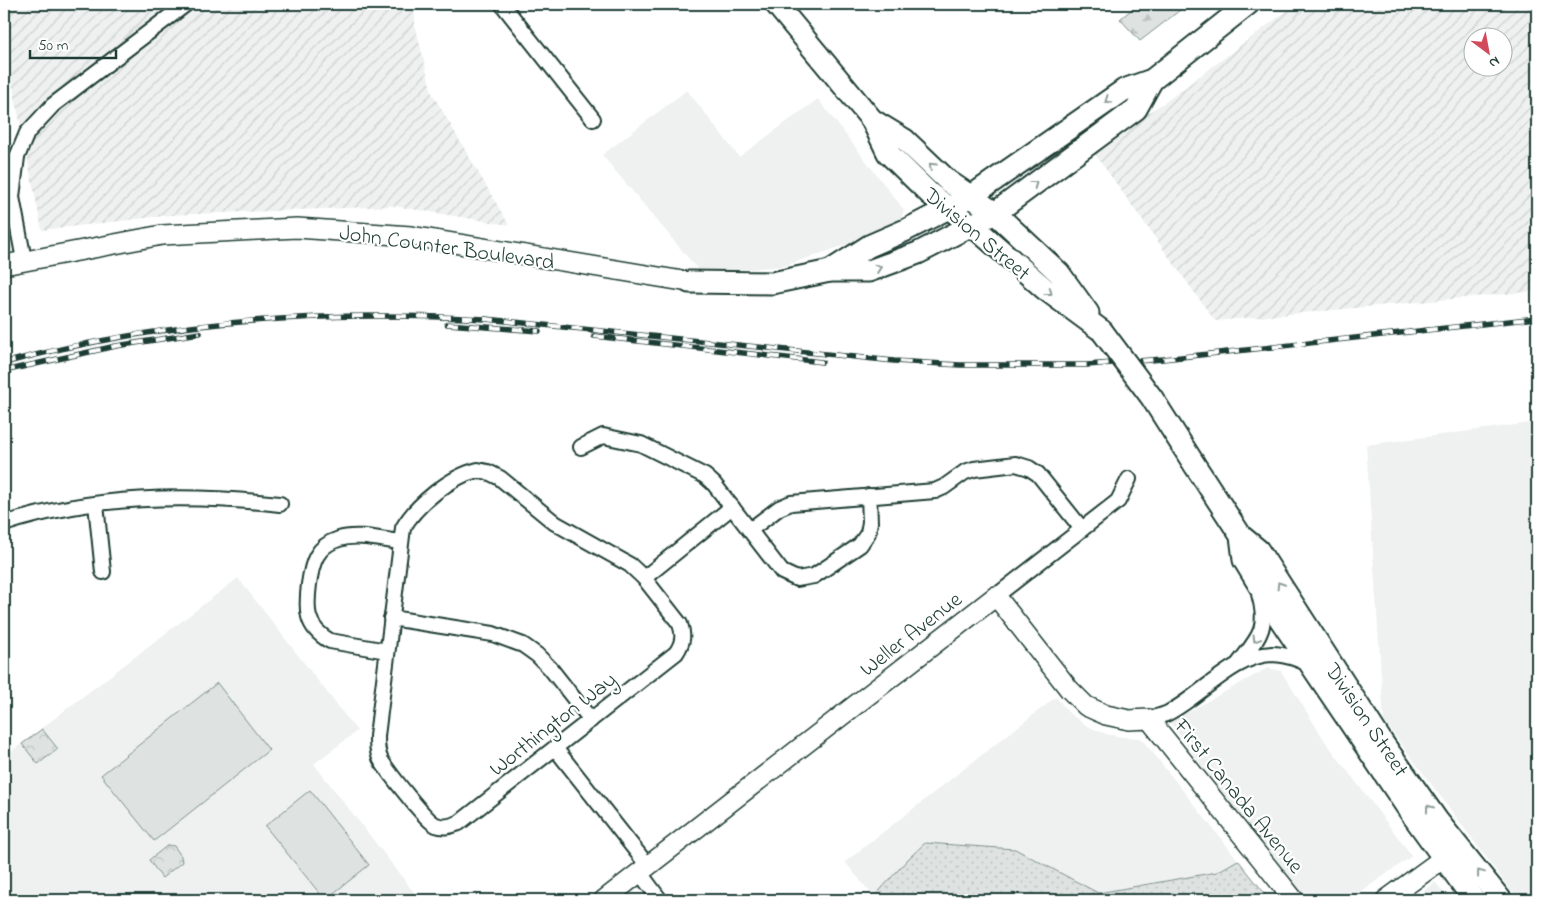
<svg xmlns="http://www.w3.org/2000/svg" width="1541" height="904" viewBox="0 0 1541 904" font-family="'Indie Flower',sans-serif">
  <style>
    .built { fill: #eef1f0 }
    .industrial { fill: url(#industrial-furrows); fill-rule: evenodd }
    .grass { fill: url(#grass-dots); stroke: #7e908b }
    .forest { fill: url(#forest-firs); stroke: #7e908b }
    .park { fill: url(#park-crowns); stroke: #7e908b }
    .pitch { fill: #dee3e2; stroke: #7e908b }
    .lines { fill: none; stroke-linecap: round; stroke-linejoin: round }
    .street-casing { stroke: #1f3d34; stroke-width: 18 }
    .secondary-casing { stroke: #1f3d34; stroke-width: 22 }
    .primary-casing { stroke: #1f3d34; stroke-width: 25 }
    .street { stroke: #fff; stroke-width: 14 }
    .secondary { stroke: #fff; stroke-width: 19 }
    .primary { stroke: #fff; stroke-width: 21 }
    .rail-casing { stroke: #1f3d34; stroke-width: 5.5 }
    .rail { stroke: #fff; stroke-width: 4; stroke-dasharray: 11; stroke-linecap: butt }
    .primary-bridge-casing { stroke: #1f3d34; stroke-width: 25; stroke-linecap: butt }
    .primary-bridge { stroke: #fff; stroke-width: 21 }
    .oneway { stroke: #8f9e9a }
    .labels { text-anchor: middle; stroke-width: 4.5; stroke-linejoin: round; paint-order: stroke }
    .street-label { font-size: 22px; fill: #1f3d34; stroke: #fff }
  </style>
  <defs>
    <pattern id="industrial-furrows" width="10" height="10" patternUnits="userSpaceOnUse" patternTransform="scale(1.25)"><rect width="10" height="10" fill="#eef1f0"/><path d="M-1 1l2-2M0 10L10 0M9 11l2-2" fill="none" stroke="#ccd0ce"/></pattern>
    <pattern id="grass-dots" width="8" height="8" patternUnits="userSpaceOnUse" patternTransform="scale(1.25)"><rect width="8" height="8" fill="#dee3e2"/><path d="M2 2h.1M6 6h.1" fill="none" stroke="#bec4c2" stroke-width="1.8" stroke-linecap="round"/></pattern>
    <pattern id="forest-firs" width="22" height="20" patternUnits="userSpaceOnUse" patternTransform="scale(1.25)"><rect width="22" height="20" fill="#dee3e2"/><path d="M5 1l3.5 6h-7zM16 11l3.5 6h-7z" fill="#bec4c2"/></pattern>
    <pattern id="park-crowns" width="20" height="18" patternUnits="userSpaceOnUse" patternTransform="scale(1.25)"><rect width="20" height="18" fill="#dee3e2"/><path d="M2 6a3 3 0 1 1 6 0M12 15a3 3 0 1 1 6 0" fill="none" stroke="#bec4c2"/></pattern>
  </defs>
  <rect width="100%" height="100%" fill="#fff"/>
  <filter id="ink" filterUnits="userSpaceOnUse"><feTurbulence type="fractalNoise" baseFrequency=".02" numOctaves="2"/><feDisplacementMap in="SourceGraphic" scale="10" xChannelSelector="R" yChannelSelector="G"/><feConvolveMatrix kernelMatrix="1 2 1 2 8 2 1 2 1" color-interpolation-filters="sRGB"/></filter>
  <g filter="url(#ink)">
    <g class="built">
      <path d="M687 90 739 157 818 99 904 210 900 223 877 234 784 266 701 273 602 155Z"/>
      <path d="M1537 422V900H1518L1384 721 1366 445Z"/>
      <path d="M238 578 357 731 314 764 420 900H10L4 892V757Z"/>
      <path d="M1268 668 1281 671 1325 741 1412 856 1349 900H1299L1170 722Z"/>
      <path d="M1056 697 1069 713 1087 726 1106 734 1122 737 1141 738 1238 860 1217 872 1098 893 1015 849 925 843 874 897 845 862Z"/>
      <path d="M1435 882 1450 900H1412Z"/>
    </g>
    <g class="industrial">
      <path d="M4 4H415V25L432 93 509 225 394 206 172 215 42 230 10 73 4 70Z"/>
      <path d="M1296 4H1537V291L1215 321 1092 150 1168 100ZM1474 38H1504V68H1474Z"/>
    </g>
    <path class="grass" d="M925 843 1015 849 1098 893 1217 872 1238 860 1270 900H875L874 897 908 859Z"/>
    <path class="forest" d="M1138 4H1188L1140 41 1120 19Z"/>
    <g class="park">
      <path d="M42 729 58 749 38 764 22 744Z"/>
      <path d="M168 845 174 846 181 856 182 862 162 878 149 860Z"/>
    </g>
    <g class="pitch">
      <path d="M217 683 269 750 154 841 101 775Z"/>
      <path d="M310 790 369 865 325 900 265 826Z"/>
    </g>
    <g class="lines">
      <g class="street-casing">
        <g id="street">
          <path d="M502 4 593 119"/>
          <path d="M24 260 12 197 17 157 27 133 53 105 186 4"/>
          <path d="M581 447 603 436 641 444 705 476 714 484 782 572 797 579 814 576 860 545 868 533 870 522 869 496"/>
          <path d="M478 470 488 472 500 478 555 523 630 565 644 578 680 624C684 635 683 643 676 653L459 823C450 826 445 828 436 825 426 821 390 774 382 762 377 754 377 745 377 736L403 528C416 505 451 476 478 470Z"/>
          <path d="M96 504 103 572"/>
          <path d="M4 524C93 495 187 494 280 504"/>
          <path d="M750 530 779 508 791 503 935 491 944 487 965 472 974 469 1016 464 1029 468 1038 474 1082 529"/>
          <path d="M644 578 732 507"/>
          <path d="M996 596 1118 501 1129 479"/>
          <path d="M391 618 493 634 523 645 537 655 550 668 591 720"/>
          <path d="M387 651 330 641C305 627 306 609 309 584 312 563 316 546 339 539 357 533 382 540 401 542"/>
          <path d="M1239 663C1259 637 1269 629 1259 594"/>
          <path d="M1149 719C1155 717 1162 716 1168 713 1200 697 1234 655 1272 654 1285 654 1297 659 1309 664"/>
          <path d="M555 748 648 866"/>
          <path d="M640 873 660 900"/>
        </g>
      </g>
      <g class="secondary-casing">
        <g id="secondary">
          <path d="M4 265 162 235 297 228 411 236 689 282"/>
          <path d="M604 900 996 596 1069 689 1086 706 1106 715 1129 720 1149 719 1294 900"/>
          <path d="M1386 900 1456 849"/>
        </g>
      </g>
      <g class="primary-casing">
        <g id="primary">
          <path d="M776 4 872 120 888 153 930 194 973 226 1045 289 1102 331"/>
          <path d="M872 120 905 140 948 181 995 213 1059 273 1088 313"/>
          <path d="M830 271 869 246 906 230 970 197 1124 90 1152 80 1248 4"/>
          <path d="M689 282 772 283 830 271H869L918 253 995 213 1136 109 1152 80"/>
          <path d="M1194 464 1241 536 1258 550 1382 742 1437 820 1501 900"/>
          <path d="M1241 536 1244 560 1278 616 1411 813 1474 900"/>
        </g>
      </g>
      <use href="#street" class="street"/>
      <use href="#secondary" class="secondary"/>
      <use href="#primary" class="primary"/>
      <g class="rail-casing">
        <g id="rail">
          <path d="M447 324 539 331"/>
          <path d="M594 336 822 362"/>
          <path d="M4 363C161 320 324 310 486 319L894 361 960 365H1087L1163 359 1537 318"/>
          <path d="M4 371 116 346 200 333"/>
        </g>
      </g>
      <use href="#rail" class="rail"/>
      <g class="primary-bridge-casing">
        <path id="primary-bridge" d="M1102 331 1152 398 1194 464"/>
      </g>
      <use href="#primary-bridge" class="primary-bridge"/>
    </g>
    <defs><path id="oneway-chevron" d="M-2-3.5L2.5 0L-2 3.5" fill="none" stroke-width="1.6" stroke-linecap="round" stroke-linejoin="round" transform="scale(1.25)"/></defs>
    <g class="oneway">
      <use href="#oneway-chevron" transform="translate(1108 100) rotate(145)"/>
      <use href="#oneway-chevron" transform="translate(932 166) rotate(-136)"/>
      <use href="#oneway-chevron" transform="translate(1034 184) rotate(-37)"/>
      <use href="#oneway-chevron" transform="translate(878 268) rotate(-20)"/>
      <use href="#oneway-chevron" transform="translate(1049 292) rotate(37)"/>
      <use href="#oneway-chevron" transform="translate(1280 585) rotate(-122)"/>
      <use href="#oneway-chevron" transform="translate(1256 639) rotate(121)"/>
      <use href="#oneway-chevron" transform="translate(1429 808) rotate(-126)"/>
      <use href="#oneway-chevron" transform="translate(1480 873) rotate(-127)"/>
    </g>
  </g>
  <g class="labels">
    <g class="street-label">
      <text transform="translate(978 233) rotate(40)" y="8">Division Street</text>
      <text transform="translate(447 246) rotate(8)" y="8">John Counter Boulevard</text>
      <text transform="translate(910 633) rotate(-38)" y="8">Weller Avenue</text>
      <text transform="translate(1368 719) rotate(56)" y="8">Division Street</text>
      <text transform="translate(552 723) rotate(-38)" y="8">Worthington Way</text>
      <text transform="translate(1240 795) rotate(51)" y="8">First Canada Avenue</text>
    </g>
  </g>
  <rect width="1541" height="904" fill="none" stroke="#fff" stroke-width="20"/>
  <rect x="10" y="10" width="1521" height="884" fill="none" stroke="#1f3d34" stroke-width="2" filter="url(#ink)"/>
  <g transform="translate(1488 52) rotate(148)"><circle r="24" fill="#ffffff" stroke="#a5b1ae"/>
  <path d="M0-4L9 19L0 12L-9 19Z" fill="#d1495b"/>
  <text y="-8" font-size="14" font-weight="bold" text-anchor="middle" fill="#1f3d34">N</text>
  </g>
  <path d="M30 50v8h86v-8" fill="none" stroke="#1f3d34" stroke-width="2.5"/>
  <text x="38" y="50" font-size="15" fill="#1f3d34" stroke="#ffffff" stroke-width="4" paint-order="stroke">50 m</text>
</svg>
